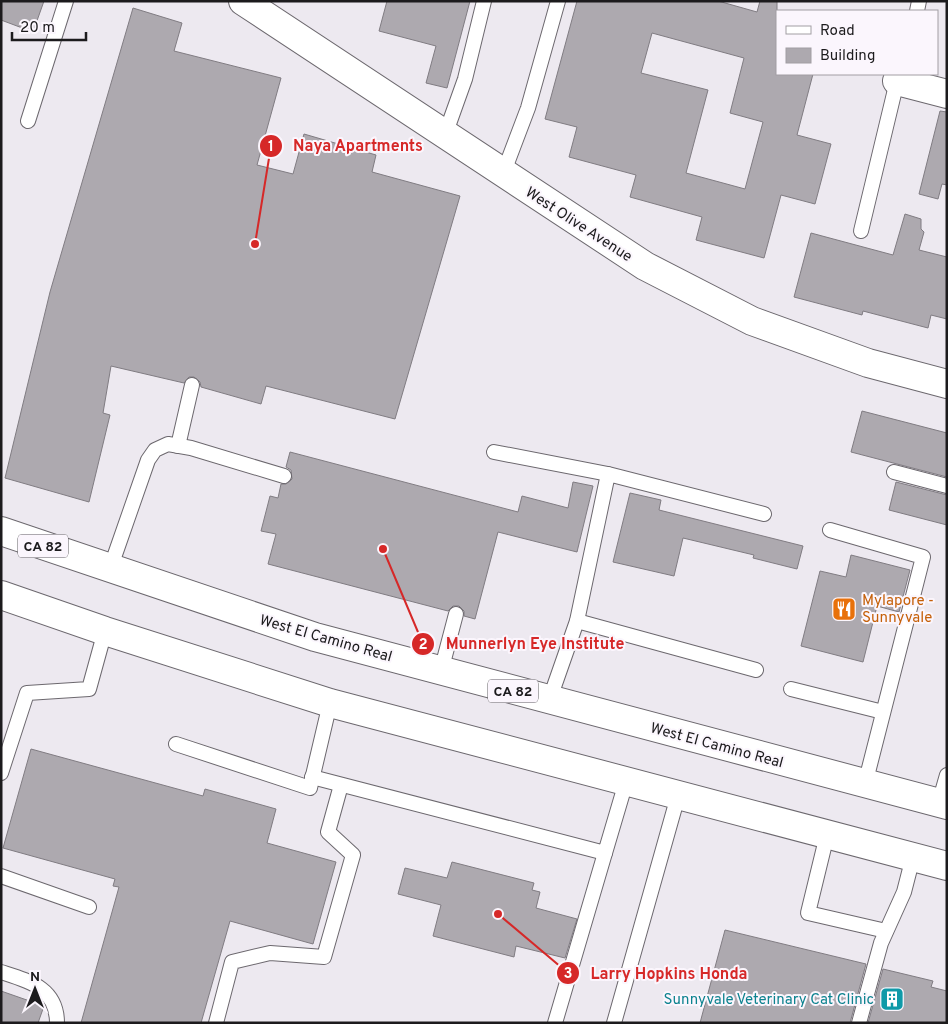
<svg xmlns="http://www.w3.org/2000/svg" width="948" height="1024" viewBox="0 0 948 1024" font-family="Overpass,sans-serif">
  <style>
    .building { fill: #ada9af; stroke: #807c82; fill-rule: evenodd }
    .lines { fill: none; stroke-linecap: round; stroke-linejoin: round }
    .service-casing { stroke: #6c686e; stroke-width: 16 }
    .minor-casing { stroke: #6c686e; stroke-width: 30 }
    .primary-casing { stroke: #6c686e; stroke-width: 30 }
    .service { stroke: #fff; stroke-width: 14 }
    .minor { stroke: #fff; stroke-width: 28 }
    .primary { stroke: #fff; stroke-width: 28 }
    .labels { text-anchor: middle; stroke-width: 4; stroke-linejoin: round; paint-order: stroke }
    .shield { fill: #fbf6fd; stroke: #5f5d60; stroke-width: 1 }
    .shield-label { font-size: 14px; font-weight: bold; fill: #1c1b1d }
    .street-label { font-size: 15px; fill: #1c1b1d; stroke: #fbf6fd }
    .food-label { font-size: 15px; fill: #c56008; stroke: #fbf6fd; text-anchor: start }
    .culture-label { font-size: 15px; fill: #0d838f; stroke: #fbf6fd; text-anchor: end }
    .leader { fill: none; stroke: #d62828; stroke-width: 2 }
    .callout-dot { fill: #d62828; stroke: #fbf6fd; stroke-width: 2 }
    .mark-label { font-size: 15px; text-anchor: middle; font-weight: bold; fill: #fff }
    .callout-label { font-size: 16px; text-anchor: middle; font-weight: bold; fill: #d62828; stroke: #fbf6fd; stroke-width: 4; stroke-linejoin: round; paint-order: stroke }
  </style>
  <rect width="100%" height="100%" fill="#ede9f0"/>
  <g class="building">
    <path d="M1 1H44L33 32 1 20Z"/>
    <path d="M387 1H470L447 88 426 83 436 46 379 31Z"/>
    <path d="M577 1H718L757 12 760 1H777V74H813L797 135 831 144 815 204 781 195 764 258 696 240 702 217 630 197 636 175 569 157 577 127 545 119ZM652 33 744 58 730 113 763 122 745 189 686 173 708 90 641 73Z"/>
    <path d="M133 8 182 23 174 51 281 78 257 165 293 174 304 134 376 155 372 172 460 196 395 419 266 386 261 404 201 387 200 382 194 377H189L184 383 111 366 103 413 110 415 89 502 5 478 50 292Z"/>
    <path d="M940 111 947 112V185L942 184 938 199 919 194Z"/>
    <path d="M905 214 921 219V229L924 232 919 250 947 257V319L931 315 928 328 863 311 862 315 794 297 811 233 893 255Z"/>
    <path d="M862 411 947 433V477L851 452Z"/>
    <path d="M290 452 518 512 522 496 568 508 573 482 593 486 577 552 498 532 475 619 464 616V611L459 606H453L448 611 268 564 276 534 261 531 270 496 278 498 281 484H286L292 479 291 470 286 467Z"/>
    <path d="M896 482 947 495V525L889 510Z"/>
    <path d="M630 493 661 500 659 510 803 546 797 569 753 558 754 555 683 538 674 576 613 562Z"/>
    <path d="M851 555 910 570 899 612 877 606 863 662 801 646 820 571 846 577Z"/>
    <path d="M31 749 203 796 205 789 276 809 267 843 336 862 313 944 230 921 201 1023H81L119 887 113 886 115 879 3 848Z"/>
    <path d="M452 862 534 883 532 890 540 892 536 908 577 919 565 958 516 946 514 957 433 936 441 905 398 894 405 868 447 878Z"/>
    <path d="M725 930 866 964 850 1023H700Z"/>
    <path d="M883 969 933 981 931 987 947 991V1023H868Z"/>
    <path d="M1 991 44 1006 38 1023H1Z"/>
  </g>
  <g class="lines">
    <g class="service-casing">
      <g id="service">
        <path d="M917 11 919 1"/>
        <path d="M28 121 66 1"/>
        <path d="M445 135 465 79 484 1"/>
        <path d="M503 174 528 108 558 1"/>
        <path d="M861 231 898 77"/>
        <path d="M178 446 192 385"/>
        <path d="M494 452 608 474"/>
        <path d="M894 472 947 486"/>
        <path d="M830 530 923 557 865 784"/>
        <path d="M110 569 148 460 155 450 168 444 191 448 284 476"/>
        <path d="M577 621 756 670"/>
        <path d="M441 671 456 614"/>
        <path d="M791 689 883 712"/>
        <path d="M549 701 577 621 608 474 764 514"/>
        <path d="M176 744 310 788 330 703"/>
        <path d="M1 773 27 693 89 689 105 631"/>
        <path d="M312 777 605 853 626 782"/>
        <path d="M939 803 947 775"/>
        <path d="M827 835 808 913 886 931"/>
        <path d="M1 876 89 907"/>
        <path d="M1 972C29 981 57 988 57 1023"/>
        <path d="M216 1023 232 962 270 953 324 957 353 855 328 832 341 785"/>
        <path d="M555 1023 605 853"/>
        <path d="M614 1023 678 796"/>
        <path d="M859 1023 881 943 904 892 913 857"/>
      </g>
    </g>
    <g class="minor-casing">
      <g id="minor">
        <path d="M243 1 645 266 752 321 868 363 947 384"/>
        <path d="M897 81 947 94"/>
      </g>
    </g>
    <g class="primary-casing">
      <g id="primary">
        <path d="M1 531 315 637 947 805"/>
        <path d="M1 595 105 631 330 703 947 866"/>
      </g>
    </g>
    <use href="#service" class="service"/>
    <use href="#minor" class="minor"/>
    <use href="#primary" class="primary"/>
  </g>
  <defs>
    <g id="restaurant-square" transform="scale(1.25)"><rect x="-9" y="-9" width="18" height="18" rx="4" fill="#e8710a" stroke="#fbf6fd"/><path d="M-5-6h1v4h1v-4h1v4h1v-4h1v5L-1.5 .5V6h-2V.5L-5-1ZM5-6V6H3V1.5H1.5Q1.5-4 5-6Z" fill="#fff"/></g>
    <g id="building-square" transform="scale(1.25)"><rect x="-9" y="-9" width="18" height="18" rx="4" fill="#0f9aa8" stroke="#fbf6fd"/><path d="M-4-6H4V6H1V3H-1V6H-4ZM-2.5-4.3h1.7v1.8h-1.7ZM.8-4.3h1.7v1.8H.8ZM-2.5-1h1.7V.8h-1.7ZM.8-1h1.7V.8H.8Z" fill="#fff"/></g>
  </defs>
  <g fill-rule="evenodd">
    <use href="#restaurant-square" x="844" y="609"/>
    <use href="#building-square" x="892" y="999"/>
  </g>
  <g class="labels">
    <g class="shield">
      <rect x="18" y="534.5" width="50" height="23" rx="4"/>
      <rect x="488" y="679.5" width="50" height="23" rx="4"/>
    </g>
    <g class="shield-label">
      <text x="43" y="551">CA 82</text>
      <text x="513" y="696">CA 82</text>
    </g>
    <g class="street-label">
      <text transform="translate(579 224) rotate(33)" y="5">West Olive Avenue</text>
      <text transform="translate(326 638) rotate(16)" y="5">West El Camino Real</text>
      <text transform="translate(717 745) rotate(15)" y="5">West El Camino Real</text>
    </g>
    <g class="food-label">
      <text x="862" y="605">Mylapore -<tspan x="862" dy="17">Sunnyvale</tspan></text>
    </g>
    <g class="culture-label">
      <text x="874" y="1004">Sunnyvale Veterinary Cat Clinic</text>
    </g>
  </g>
  <path class="leader" d="M255 244L271 146M383 549L423 644M498 914L568 973"/>
  <g class="callout-dot">
    <circle cx="255" cy="244" r="5"/>
    <circle cx="383" cy="549" r="5"/>
    <circle cx="498" cy="914" r="5"/>
    <circle cx="271" cy="146" r="12"/>
    <circle cx="423" cy="644" r="12"/>
    <circle cx="568" cy="973" r="12"/>
  </g>
  <g class="mark-label">
    <text x="271" y="151">1</text>
    <text x="423" y="649">2</text>
    <text x="568" y="978">3</text>
  </g>
  <g class="callout-label">
    <text x="358" y="151">Naya Apartments</text>
    <text x="535" y="649">Munnerlyn Eye Institute</text>
    <text x="669" y="979">Larry Hopkins Honda</text>
  </g>
  <rect width="948" height="1024" fill="none" stroke="#1c1b1d" stroke-width="5"/>
  <rect x="776" y="10" width="162" height="65" fill="#fbf6fd" stroke="#a29ea3"/>
  <rect x="786" y="26" width="25" height="8" fill="#ffffff" stroke="#a29ea3"/>
  <text x="820" y="35" font-size="15" fill="#1c1b1d">Road</text>
  <rect x="786" y="48" width="25" height="15" fill="#ada9af" stroke="#a29ea3"/>
  <text x="820" y="60" font-size="15" fill="#1c1b1d">Building</text>
  <g transform="translate(35 989)" stroke="#fbf6fd" stroke-width="4" paint-order="stroke">
  <path d="M0-4L9 19L0 12L-9 19Z" fill="#1c1b1d"/>
  <text y="-8" font-size="14" font-weight="bold" text-anchor="middle" fill="#1c1b1d">N</text>
  </g>
  <path d="M12 32v8h74v-8" fill="none" stroke="#1c1b1d" stroke-width="2.5"/>
  <text x="20" y="32" font-size="15" fill="#1c1b1d" stroke="#fbf6fd" stroke-width="4" paint-order="stroke">20 m</text>
</svg>
